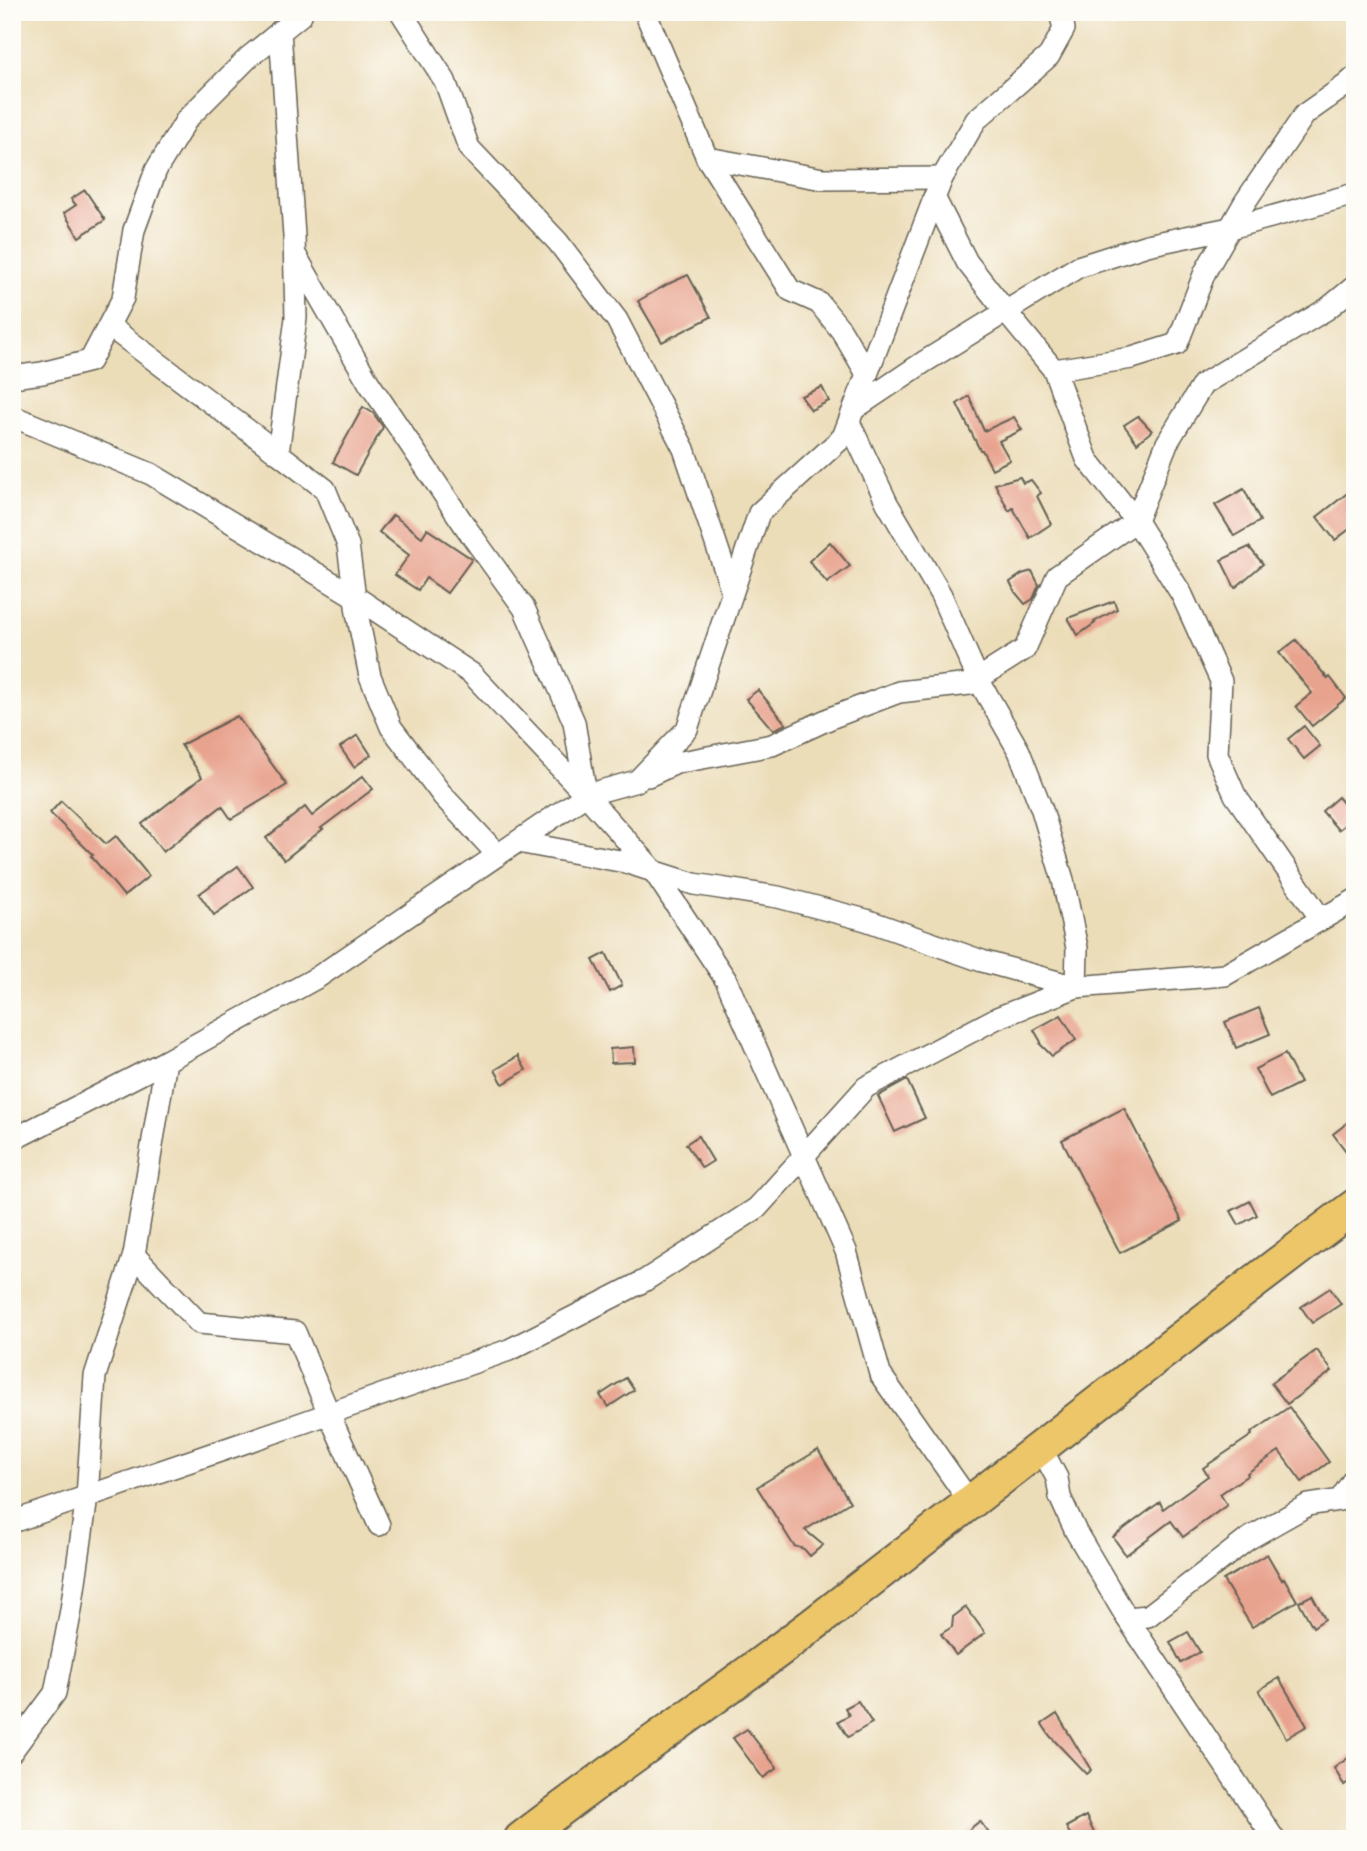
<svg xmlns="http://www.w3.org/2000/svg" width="1367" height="1851" viewBox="0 0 1367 1851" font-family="'IM FELL English',serif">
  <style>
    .building { fill: #e8a38e }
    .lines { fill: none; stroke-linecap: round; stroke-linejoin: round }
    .minor-casing { stroke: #656053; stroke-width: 24 }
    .primary-casing { stroke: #656053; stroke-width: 37 }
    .minor { stroke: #fff; stroke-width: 21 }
    .primary { stroke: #ecc669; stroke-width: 33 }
  </style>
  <rect width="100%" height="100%" fill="#fdfcf7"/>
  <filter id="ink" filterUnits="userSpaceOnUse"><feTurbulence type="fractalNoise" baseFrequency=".0143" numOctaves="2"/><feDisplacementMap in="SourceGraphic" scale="14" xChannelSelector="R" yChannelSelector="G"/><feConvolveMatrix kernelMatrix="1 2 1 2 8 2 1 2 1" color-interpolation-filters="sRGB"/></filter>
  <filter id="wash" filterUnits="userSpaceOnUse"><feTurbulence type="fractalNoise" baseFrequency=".00686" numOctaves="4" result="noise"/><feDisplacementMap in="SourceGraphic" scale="28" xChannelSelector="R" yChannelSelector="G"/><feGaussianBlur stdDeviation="1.57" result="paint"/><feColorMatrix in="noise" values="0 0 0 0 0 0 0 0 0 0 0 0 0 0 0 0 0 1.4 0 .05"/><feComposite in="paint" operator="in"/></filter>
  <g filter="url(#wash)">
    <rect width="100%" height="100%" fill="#ecddb9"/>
    <g id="blocks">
      <g class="building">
        <path d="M85 190 105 220 79 237 64 213 76 205 71 199Z"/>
        <path d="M688 275 711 317 662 342 638 301 668 284Z"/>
        <path d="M822 387 829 401 811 410 801 396Z"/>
        <path d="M969 396 984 431 1014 417 1022 430 999 441 1010 460 992 469 982 450H980L957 404Z"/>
        <path d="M363 407 373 413 383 427 356 475 333 462Z"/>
        <path d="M1138 416 1152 431 1137 443 1124 425Z"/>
        <path d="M1020 477 1023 483 1031 480 1041 493 1037 496 1051 524 1030 538 1013 508 1009 511 995 484Z"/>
        <path d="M1355 487V525L1335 540 1317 517Z"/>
        <path d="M1244 489 1260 521 1234 536 1215 505Z"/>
        <path d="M393 515 422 537 427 529 472 559 447 593 426 578 418 590 395 575 409 555 379 532Z"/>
        <path d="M830 542 850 566 827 583 809 561Z"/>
        <path d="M1249 547 1263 564 1235 588 1221 560Z"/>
        <path d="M1032 571 1039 585 1033 599 1025 604 1015 592 1010 582 1022 574Z"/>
        <path d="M1114 601 1117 609 1094 622 1095 623 1078 635 1068 618Z"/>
        <path d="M1296 640 1328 679 1330 677 1346 698 1312 726 1296 706 1312 693 1279 653Z"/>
        <path d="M758 690 786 724 773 730 746 699Z"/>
        <path d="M237 716 287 785 231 819 222 806 163 852 142 824 202 777 181 745Z"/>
        <path d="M1304 726 1320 746 1304 759 1288 739Z"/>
        <path d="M358 735 371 755 354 767 340 747Z"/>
        <path d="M363 776 373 789 321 828 323 829 284 860 266 838 305 807 312 816Z"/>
        <path d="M1338 797 1355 817 1338 830 1322 811Z"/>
        <path d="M61 801 106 844 116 836 149 876 124 896 91 856 93 855 50 813Z"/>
        <path d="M238 866 253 887 214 915 199 894Z"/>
        <path d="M606 953 622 985 610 992 593 960Z"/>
        <path d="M1259 1008 1270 1034 1236 1048 1225 1022Z"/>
        <path d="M1061 1015 1076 1040 1052 1056 1040 1044 1041 1042 1034 1030Z"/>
        <path d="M634 1047 635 1062 611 1063 610 1049Z"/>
        <path d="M1285 1054 1300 1083 1270 1098 1255 1069Z"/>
        <path d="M518 1056 526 1070 503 1084 495 1070Z"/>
        <path d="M907 1080 925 1118 895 1132 878 1096Z"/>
        <path d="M1124 1108 1182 1221 1120 1253 1062 1140Z"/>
        <path d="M1355 1117V1163L1333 1134Z"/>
        <path d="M698 1136 713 1161 702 1168 686 1144Z"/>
        <path d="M1250 1201 1257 1215 1239 1225 1231 1211Z"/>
        <path d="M1330 1288 1341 1304 1312 1323 1301 1307Z"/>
        <path d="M1317 1350 1332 1371 1287 1404 1271 1383Z"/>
        <path d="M626 1378 634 1390 608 1407 600 1395Z"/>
        <path d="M1289 1407 1329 1462 1302 1482 1279 1451 1247 1473 1248 1475 1220 1494 1227 1505 1183 1537 1171 1521 1126 1555 1113 1537 1160 1502 1163 1509 1208 1476 1203 1468 1252 1435 1251 1433Z"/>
        <path d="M818 1450 850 1502 805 1530 823 1545 810 1556 804 1549 794 1546 757 1487Z"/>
        <path d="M1267 1554 1282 1580 1284 1578 1297 1601 1252 1627 1223 1580Z"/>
        <path d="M1312 1595 1325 1619 1313 1627 1299 1602Z"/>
        <path d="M966 1607 985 1633 956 1655 941 1634 952 1627 953 1617Z"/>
        <path d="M1188 1632 1200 1652 1181 1663 1170 1642Z"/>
        <path d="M1279 1678 1307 1726 1286 1738 1259 1690Z"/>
        <path d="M858 1701 872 1723 848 1737 838 1721 849 1715 845 1708Z"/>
        <path d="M1057 1714 1091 1770 1086 1774 1050 1736 1042 1724Z"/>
        <path d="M747 1729 777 1768 763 1778 733 1738Z"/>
        <path d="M1355 1753V1778L1344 1785 1334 1768Z"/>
        <path d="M1086 1816 1097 1839H1073L1066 1827Z"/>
        <path d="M980 1821 993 1839H957Z"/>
      </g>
    </g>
  </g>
  <g filter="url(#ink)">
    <use href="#blocks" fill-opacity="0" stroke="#656053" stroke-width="2"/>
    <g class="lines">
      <g class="minor-casing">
        <g id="minor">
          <path d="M401 12 445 81 469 148 558 242 617 320 684 449 732 591"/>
          <path d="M645 12 707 158 790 290 819 303 841 330 867 374"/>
          <path d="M280 31 294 236 296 318 278 453 325 489 348 545 357 613 370 676 391 727 443 796 498 855"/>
          <path d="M707 158 823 179 942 178"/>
          <path d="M934 197 967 262 1006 312 1054 370 1087 459 1136 521 1182 595 1221 681 1217 754 1235 795 1321 919"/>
          <path d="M296 256 369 383 467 529 524 608 574 722 586 795"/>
          <path d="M109 326 278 453"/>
          <path d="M1054 370 1132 358 1177 344 1205 272 1245 202 1305 114 1346 85 1355 77"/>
          <path d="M12 377 42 373 90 361 123 298 134 230 156 170 187 119 249 57 301 15 302 12"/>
          <path d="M854 409 924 362 1078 267 1147 245 1230 228 1355 194"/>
          <path d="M12 416 151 474 354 596 472 674 586 795 653 870 726 980 846 1251 880 1374 970 1502"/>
          <path d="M648 776 676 763 772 745 833 717 899 692 970 684 1025 649 1057 576 1136 521 1167 443 1203 384 1327 309 1355 286"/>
          <path d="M518 842 625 862 694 884 778 897 866 920 982 961 1076 987 1077 948 1063 880 1042 810 1019 751 978 679 941 595 887 503 849 422"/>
          <path d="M12 1140 166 1061 318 977 586 795 637 781 687 729 759 513 843 437 942 178 976 120 1049 56 1064 29 1060 12"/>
          <path d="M134 1255 199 1323 295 1332 329 1414 379 1525"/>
          <path d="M1041 1448 1057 1478 1060 1497 1076 1532 1127 1618 1148 1616 1248 1539 1308 1505 1340 1500 1355 1477"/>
          <path d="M12 1522 302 1423 509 1350 644 1281 757 1208 866 1087 997 1018 1076 987 1225 975 1355 900"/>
          <path d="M1127 1618 1274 1839"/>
          <path d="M12 1751 55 1693 71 1610 87 1497 95 1376 134 1255 166 1061"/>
        </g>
      </g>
      <g class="primary-casing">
        <path id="primary" d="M521 1839C619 1764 721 1695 819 1620 998 1482 1174 1341 1355 1206"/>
      </g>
      <use href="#minor" class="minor"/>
      <use href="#primary" class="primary"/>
    </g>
  </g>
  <rect width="1367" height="1851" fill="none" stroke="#fdfcf7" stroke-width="42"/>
</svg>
